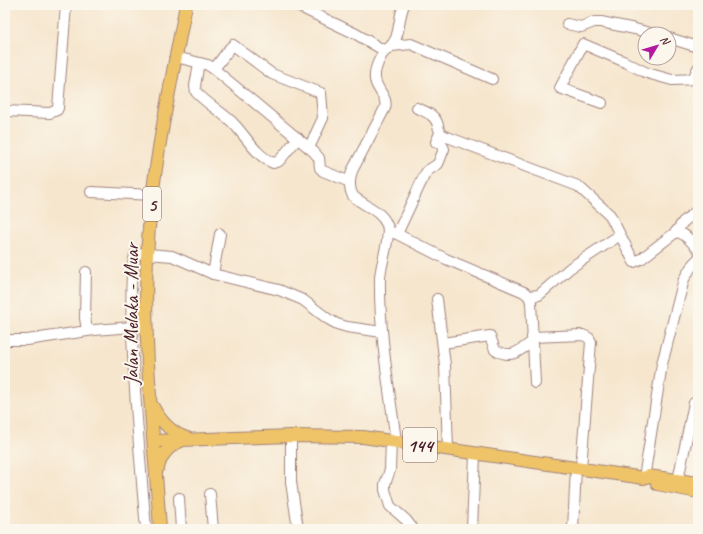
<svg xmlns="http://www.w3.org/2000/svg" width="703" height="534" viewBox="0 0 703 534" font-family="Caveat,sans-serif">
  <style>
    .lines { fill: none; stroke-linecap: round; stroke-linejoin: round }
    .minor-casing { stroke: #a0827c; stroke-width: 12 }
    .major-casing { stroke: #a0827c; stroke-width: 14 }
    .minor { stroke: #fff; stroke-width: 10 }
    .major { stroke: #efc469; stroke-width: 12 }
    .labels { text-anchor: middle; stroke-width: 4; stroke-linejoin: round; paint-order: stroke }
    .shield { fill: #fbf7ec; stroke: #7f6065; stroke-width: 1 }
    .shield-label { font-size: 19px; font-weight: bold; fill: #4a1f2b }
    .street-label { font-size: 20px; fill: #4a1f2b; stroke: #fbf7ec }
  </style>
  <rect width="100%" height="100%" fill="#fbf7ec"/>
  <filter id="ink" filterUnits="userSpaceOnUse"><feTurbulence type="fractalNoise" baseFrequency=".025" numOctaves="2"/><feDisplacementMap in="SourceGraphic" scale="8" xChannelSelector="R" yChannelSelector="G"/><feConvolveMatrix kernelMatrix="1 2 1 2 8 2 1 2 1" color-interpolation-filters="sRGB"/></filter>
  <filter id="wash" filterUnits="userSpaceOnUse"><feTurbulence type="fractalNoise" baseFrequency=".012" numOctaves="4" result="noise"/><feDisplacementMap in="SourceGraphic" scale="16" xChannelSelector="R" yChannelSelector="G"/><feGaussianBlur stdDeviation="0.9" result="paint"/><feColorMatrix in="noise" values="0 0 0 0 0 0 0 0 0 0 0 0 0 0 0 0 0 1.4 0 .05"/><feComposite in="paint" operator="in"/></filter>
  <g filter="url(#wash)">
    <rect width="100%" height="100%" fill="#f6e6ce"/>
  </g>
  <g filter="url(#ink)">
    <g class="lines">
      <g class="minor-casing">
        <g id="minor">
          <path d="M296 5 356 34 385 51"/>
          <path d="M567 24 581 27 594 22H601L635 29 654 34"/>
          <path d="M669 38 698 47"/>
          <path d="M392 46 411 44 492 79"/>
          <path d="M176 57 208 65 214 69 314 152 319 158 320 168 323 171 350 182"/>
          <path d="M199 63 195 86 196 92C207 104 222 112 233 123 246 136 255 155 273 163L279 161 298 138"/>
          <path d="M214 69 230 48 233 45 272 74 321 93 323 118 309 148"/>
          <path d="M693 79 698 68"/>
          <path d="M602 103 560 88 583 44 623 61 647 73 672 80 698 79"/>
          <path d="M417 108C426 112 436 115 438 126 439 130 439 131 442 135L578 186 610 215 634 262 641 259 676 232C685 232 692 243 698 249"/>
          <path d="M5 111 50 113 57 110 58 108 66 5"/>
          <path d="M91 192 153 195"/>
          <path d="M388 231 397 234 446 259 524 292 529 296 539 295 570 268 620 235"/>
          <path d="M676 232 683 222 698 210"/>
          <path d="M397 234 424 176 427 171 438 164 444 149 442 145 436 142 440 133"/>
          <path d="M86 272 85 318 87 330"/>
          <path d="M213 274 220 234"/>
          <path d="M529 296 531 302 535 383"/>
          <path d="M437 299 445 365 448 449"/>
          <path d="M532 337 583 335 589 338 591 342 581 468"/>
          <path d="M5 340H27L94 330 146 326"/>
          <path d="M443 343 490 336 495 350C512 359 518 352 533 341"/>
          <path d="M291 436V482L298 529"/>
          <path d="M391 441 390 470 385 484V490L390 506 406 520 413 529"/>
          <path d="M396 441C389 387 379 332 380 277 381 263 391 237 387 225 381 210 364 206 353 196 348 187 350 179 352 171L385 108C389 96 373 88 375 75 375 68 380 57 384 52 390 46 392 47 396 38 400 27 399 16 404 5"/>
          <path d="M644 478 662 364 684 279 693 264 698 259"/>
          <path d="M678 480 694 403"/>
          <path d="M210 494 213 529"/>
          <path d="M179 498 181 529"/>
          <path d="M146 529C143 493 122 270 136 253L172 256 213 274 279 290 303 300 328 319 337 324 347 327 382 332"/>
          <path d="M472 529 475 454"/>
          <path d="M573 529 576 468"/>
        </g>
      </g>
      <g class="major-casing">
        <g id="major">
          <path d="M153 407C161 422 171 433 187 438"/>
          <path d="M154 441 291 436 363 437 644 478 648 476 698 483"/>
          <path d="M158 468C161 455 168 446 181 441"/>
          <path d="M657 484 698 492"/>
          <path d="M160 529C154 438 143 348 147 257 151 172 170 88 186 5"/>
        </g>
      </g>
      <use href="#minor" class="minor"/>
      <use href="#major" class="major"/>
    </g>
  </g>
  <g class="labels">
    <g class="shield">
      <rect x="143" y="187" width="18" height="34" rx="3"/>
      <rect x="403" y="428" width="34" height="34" rx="3"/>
    </g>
    <g class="shield-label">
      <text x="152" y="211">5</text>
      <text x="420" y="452">144</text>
    </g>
    <g class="street-label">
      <text transform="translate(131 314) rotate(-90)" y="7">Jalan Melaka - Muar</text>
    </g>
  </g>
  <rect width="703" height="534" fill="none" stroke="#fbf7ec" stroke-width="20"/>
  <g transform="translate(657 46) rotate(52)"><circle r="19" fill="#fbf7ec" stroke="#b4a19f"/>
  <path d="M0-3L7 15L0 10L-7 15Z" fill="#b5179e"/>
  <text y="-6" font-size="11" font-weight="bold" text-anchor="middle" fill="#4a1f2b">N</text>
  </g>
</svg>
